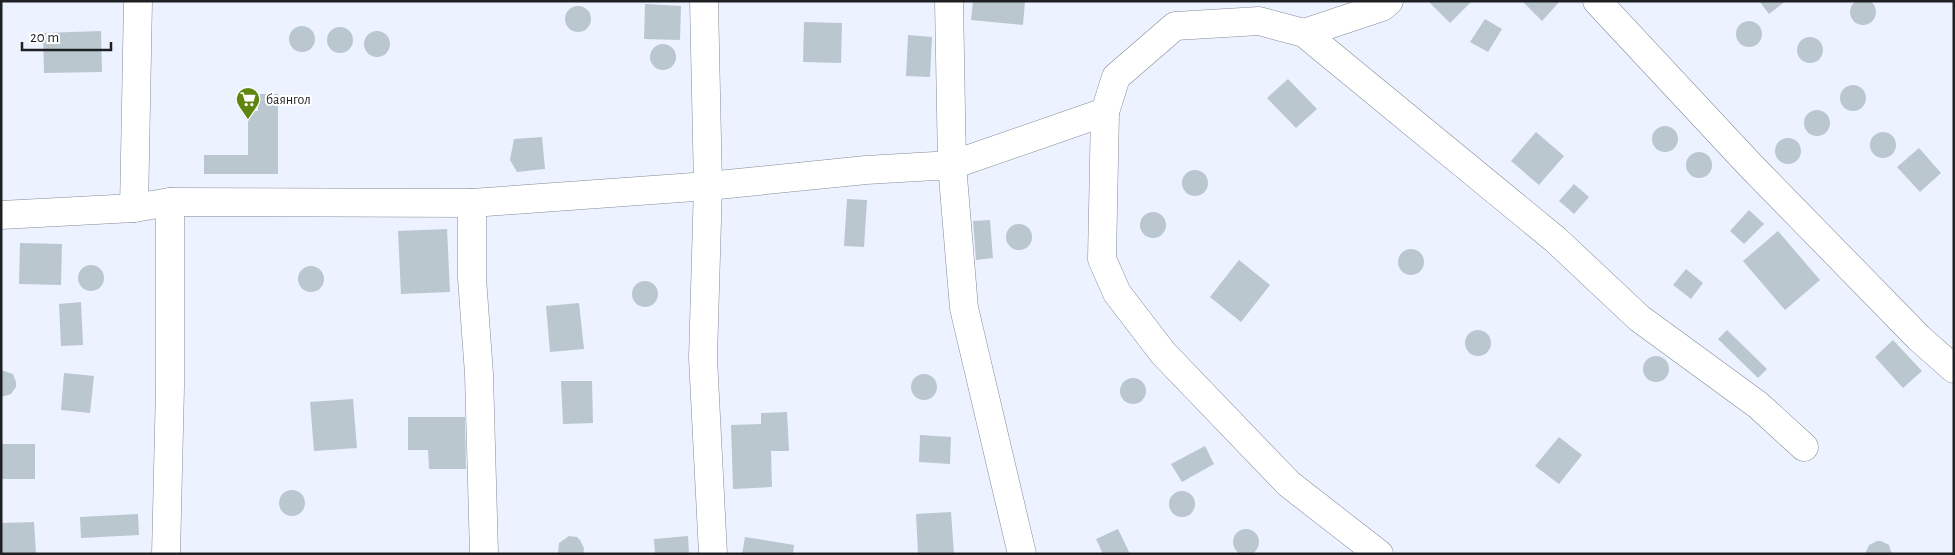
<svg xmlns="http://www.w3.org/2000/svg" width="1955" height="555" viewBox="0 0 1955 555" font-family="'Alegreya Sans',sans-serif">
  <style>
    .building { fill: #bac7cf }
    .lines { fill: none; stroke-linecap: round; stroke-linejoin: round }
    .minor-casing { stroke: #848a95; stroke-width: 29 }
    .minor { stroke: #fff; stroke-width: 28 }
    .labels { text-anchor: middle; stroke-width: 4; stroke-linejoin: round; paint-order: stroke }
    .poi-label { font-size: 14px; fill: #1e2024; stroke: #fff; text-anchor: start }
  </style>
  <rect width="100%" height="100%" fill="#ecf2ff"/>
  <g class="building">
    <circle cx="1863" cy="12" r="13"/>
    <path d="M973 1H1025L1023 25 971 20Z"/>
    <path d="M1428 1H1472L1450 23Z"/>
    <path d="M1522 1H1560L1542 21Z"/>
    <path d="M1759 1H1786L1769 14Z"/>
    <path d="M645 4 681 6 680 40 644 39Z"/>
    <circle cx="578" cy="19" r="13"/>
    <path d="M1485 19 1502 29 1488 52 1470 42Z"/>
    <circle cx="1749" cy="34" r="13"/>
    <path d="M804 22 842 23 841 63 803 62Z"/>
    <circle cx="302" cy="39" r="13"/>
    <circle cx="340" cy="40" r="13"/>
    <circle cx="377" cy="44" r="13"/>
    <path d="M101 31 102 72 44 73 43 33Z"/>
    <path d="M908 35 932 37 930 77 906 76Z"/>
    <circle cx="1810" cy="50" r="13"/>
    <circle cx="663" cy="57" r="13"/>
    <path d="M1288 79 1317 109 1296 128 1267 98Z"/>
    <circle cx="1853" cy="98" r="13"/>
    <path d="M258 94H278V174H204V155H248V111H258Z"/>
    <circle cx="1817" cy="123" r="13"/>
    <circle cx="1665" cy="139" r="13"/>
    <circle cx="1883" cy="145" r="13"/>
    <path d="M1536 132 1564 156 1539 185 1511 161Z"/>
    <path d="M542 137 545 169 517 172 510 160 514 139Z"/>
    <circle cx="1788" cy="151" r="13"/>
    <path d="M1919 148 1941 173 1920 192 1897 167Z"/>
    <circle cx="1699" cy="165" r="13"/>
    <circle cx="1195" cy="183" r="13"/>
    <path d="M1574 184 1589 197 1574 214 1559 201Z"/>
    <path d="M847 199 867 200 864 247 844 246Z"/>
    <path d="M1749 210 1764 224 1744 244 1730 231Z"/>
    <circle cx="1153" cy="225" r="13"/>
    <path d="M990 220 993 258 976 260 973 221Z"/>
    <circle cx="1019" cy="237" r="13"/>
    <path d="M447 229 450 292 401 294 398 231Z"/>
    <path d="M1778 231 1820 280 1785 310 1743 261Z"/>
    <path d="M20 243 62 244 61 285 19 284Z"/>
    <circle cx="1411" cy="262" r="13"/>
    <path d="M1239 260 1270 285 1241 322 1210 297Z"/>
    <circle cx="91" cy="278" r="13"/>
    <circle cx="311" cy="279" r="13"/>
    <path d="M1686 269 1703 283 1691 299 1673 285Z"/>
    <circle cx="645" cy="294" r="13"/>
    <path d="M81 302 83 345 61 346 59 304Z"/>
    <path d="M579 303 584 349 550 352 546 306Z"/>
    <circle cx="1478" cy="343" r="13"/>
    <path d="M1727 330 1767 369 1758 378 1718 339Z"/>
    <path d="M1893 340 1922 371 1903 388 1875 357Z"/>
    <circle cx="1656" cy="369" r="13"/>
    <path d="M1 370 13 374 16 382V387L11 394 1 397Z"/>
    <path d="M64 373 94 376 90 413 61 410Z"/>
    <circle cx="924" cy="387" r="13"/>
    <circle cx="1133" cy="391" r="13"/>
    <path d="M561 381H592L593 423 563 424Z"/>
    <path d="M353 399 357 448 314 451 310 402Z"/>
    <path d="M787 412 789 451H771L772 487 733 489 731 425 761 424V413Z"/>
    <path d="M408 417H465L466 469H429L428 450H408Z"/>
    <path d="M920 435 951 437 950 464 919 462Z"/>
    <path d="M1559 437 1582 455 1559 484 1535 466Z"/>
    <rect x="1" y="444" width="34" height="35"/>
    <path d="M1205 446 1214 464 1182 482 1171 464Z"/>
    <circle cx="292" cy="503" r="13"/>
    <circle cx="1182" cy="504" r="13"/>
    <path d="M951 512 954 554H918L916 514Z"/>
    <path d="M138 514 139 535 81 538 80 517Z"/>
    <path d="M34 522 36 554H1V523Z"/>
    <path d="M1118 529 1130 554H1103L1096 539Z"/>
    <circle cx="1246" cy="542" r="13"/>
    <path d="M569 536 577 537 580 540 584 548 583 554H558L559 543Z"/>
    <path d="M688 536 689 554H655L654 539Z"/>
    <path d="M745 537 794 545 793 554H742Z"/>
    <path d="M1877 541H1881L1889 545 1892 554H1865L1869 545Z"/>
  </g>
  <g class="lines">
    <g class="minor-casing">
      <g id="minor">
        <path d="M704 1 708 186 703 358 713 554"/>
        <path d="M949 1 952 165 1105 112 1116 77 1175 26 1259 21 1304 33 1556 240 1639 318 1758 405 1804 447"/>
        <path d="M1597 1 1749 164 1919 338 1954 369"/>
        <path d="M1304 33 1382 7 1389 1"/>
        <path d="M1105 112 1102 259 1117 293 1163 353 1289 484 1379 554"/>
        <path d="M472 203V278L479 374 484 554"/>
        <path d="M134 208 138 1"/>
        <path d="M1 215 134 208 170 202 472 203 708 186 866 170 952 165 964 308 1022 554"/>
        <path d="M166 554 170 387V202"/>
      </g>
    </g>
    <use href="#minor" class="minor"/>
  </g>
  <defs>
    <g id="supermarket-pin" transform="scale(1.25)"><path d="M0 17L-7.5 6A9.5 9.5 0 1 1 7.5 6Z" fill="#5e8610" stroke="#fff"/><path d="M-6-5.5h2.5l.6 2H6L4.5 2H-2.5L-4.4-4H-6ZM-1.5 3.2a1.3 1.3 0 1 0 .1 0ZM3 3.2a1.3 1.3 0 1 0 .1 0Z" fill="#fff"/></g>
  </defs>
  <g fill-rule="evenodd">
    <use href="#supermarket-pin" x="248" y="99"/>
  </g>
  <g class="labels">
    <g class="poi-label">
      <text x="266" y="104">баянгол</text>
    </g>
  </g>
  <rect width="1955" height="555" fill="none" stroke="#1e2024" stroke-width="5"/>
  <path d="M22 42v8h89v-8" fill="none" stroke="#1e2024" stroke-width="2.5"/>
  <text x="30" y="42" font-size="15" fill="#1e2024" stroke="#ffffff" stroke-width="4" paint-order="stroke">20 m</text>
</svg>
